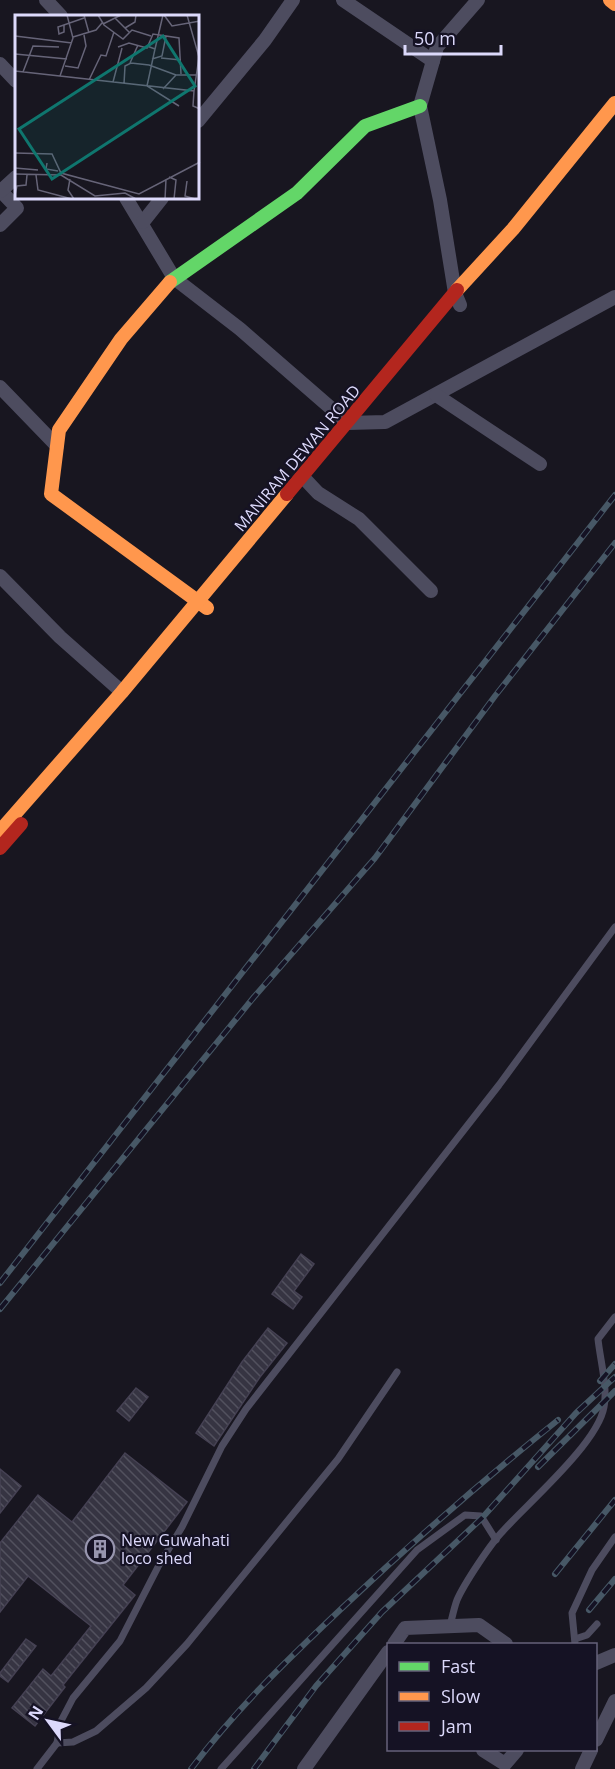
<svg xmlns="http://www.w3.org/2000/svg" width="615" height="1769" viewBox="0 0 615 1769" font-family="'Open Sans',sans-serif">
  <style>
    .building { fill: url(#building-back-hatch); stroke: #454153; stroke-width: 1.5 }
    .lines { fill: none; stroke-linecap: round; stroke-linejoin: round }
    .lane { stroke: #4d4c5f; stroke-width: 7 }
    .street { stroke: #4d4c5f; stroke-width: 14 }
    .fast { stroke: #63d668; stroke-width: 14 }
    .slow { stroke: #ff974d; stroke-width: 14 }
    .jam { stroke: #b3261e; stroke-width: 14 }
    .rail-casing { stroke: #475866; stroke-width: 6 }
    .rail { stroke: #151224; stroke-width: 4; stroke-dasharray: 11; stroke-linecap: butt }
    .labels { text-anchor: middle; stroke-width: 4.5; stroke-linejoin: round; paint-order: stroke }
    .street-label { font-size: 16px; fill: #dcd9fb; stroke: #151224 }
    .poi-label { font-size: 16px; fill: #dcd9fb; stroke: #151224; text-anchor: start }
    .inset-road { fill: none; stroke: #666478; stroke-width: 1.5 }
    .view { fill: #0f766e; fill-opacity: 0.15; stroke: #0f766e; stroke-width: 3 }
    .inset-edge { fill: none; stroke: #dcd9fb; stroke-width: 3 }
  </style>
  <defs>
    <pattern id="building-back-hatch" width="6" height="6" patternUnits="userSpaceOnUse" patternTransform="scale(1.5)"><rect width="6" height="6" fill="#363442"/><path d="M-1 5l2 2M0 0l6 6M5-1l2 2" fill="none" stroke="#52515e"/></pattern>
  </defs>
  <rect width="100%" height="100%" fill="#181620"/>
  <g class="building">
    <path d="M301 1254 314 1264 294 1291 302 1297 293 1309 272 1294Z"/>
    <path d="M268 1328 287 1343 260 1377 214 1446 196 1433 242 1362Z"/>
    <path d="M136 1388 148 1397 129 1421 117 1411Z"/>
    <path d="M125 1453 187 1502 123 1585 135 1595 63 1685 65 1687 35 1726 12 1708 43 1669 51 1676 91 1626 28 1576 0 1612V1543L38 1495 72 1522Z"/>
    <path d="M0 1469 21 1486 0 1513Z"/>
    <path d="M26 1639 36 1646 8 1682 0 1676V1673Z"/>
  </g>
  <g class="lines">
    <g class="lane">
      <path d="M450 1626C452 1618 454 1608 457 1600 464 1584 491 1543 503 1531 528 1503 598 1443 604 1407 608 1388 600 1359 598 1339L615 1317"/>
      <path d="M575 1639 587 1635 597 1624"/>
      <path d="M575 1644 572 1613 592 1570 615 1537"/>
      <path d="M57 1743 73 1742 96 1731 146 1688 187 1644 338 1459 397 1372"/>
      <path d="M37 1769 57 1743 61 1721 73 1698 120 1641 159 1565 182 1527 222 1446 246 1409 499 1085 615 927"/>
      <path d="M221 1769 417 1550 465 1515 481 1516 496 1540"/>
    </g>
    <g class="street">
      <path d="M46 0 61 16"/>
      <path d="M343 0 433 61"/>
      <path d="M0 64 16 81"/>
      <path d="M198 121 265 40 293 0"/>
      <path d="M0 190 17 208 0 225"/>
      <path d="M1 191 16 177"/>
      <path d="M126 198 174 278 240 329 348 423 385 422 615 297"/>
      <path d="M143 222 162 198"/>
      <path d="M460 305 455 293 440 200 420 106 437 47 478 0"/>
      <path d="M0 387 57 446"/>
      <path d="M436 395 540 464"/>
      <path d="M302 476 318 493 359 519 431 591"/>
      <path d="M0 576 60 637 122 692"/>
      <path d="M394 1644 405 1628 479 1625 506 1644"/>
      <path d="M596 1663 615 1655"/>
      <path d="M596 1740 615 1701"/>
      <path d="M483 1750 505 1764 517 1750"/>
      <path d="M304 1769 388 1652"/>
      <path d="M582 1769 591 1750"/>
    </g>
    <path class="fast" d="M170 282 297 193 365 126 420 106"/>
    <g class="slow">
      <path d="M610 0 615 4"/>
      <path d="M170 282 121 339 59 430 51 494 207 608"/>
      <path d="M457 290 513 229 615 103"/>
      <path d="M0 831 122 692 287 494"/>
    </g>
    <g class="jam">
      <path d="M287 494 457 290"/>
      <path d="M0 848 21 824"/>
    </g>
    <g class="rail-casing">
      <g id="rail">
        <path d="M0 1283 615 495"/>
        <path d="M0 1309 254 997 375 858 495 696 615 543"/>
        <path d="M600 1381 615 1364"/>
        <path d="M538 1467 615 1391"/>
        <path d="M555 1574 615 1500"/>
        <path d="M589 1610 615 1579"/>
        <path d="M191 1769C237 1708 285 1662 341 1609 411 1543 482 1481 558 1420"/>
        <path d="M254 1769 316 1686 382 1612 482 1518 576 1413 615 1377"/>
      </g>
    </g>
    <use href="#rail" class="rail"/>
  </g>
  <defs>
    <g id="building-ring" transform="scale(1.5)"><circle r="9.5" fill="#151224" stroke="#9795ae" stroke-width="1.5"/><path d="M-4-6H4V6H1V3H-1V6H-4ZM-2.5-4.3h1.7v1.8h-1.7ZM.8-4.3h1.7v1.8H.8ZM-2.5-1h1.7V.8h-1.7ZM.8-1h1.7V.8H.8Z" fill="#9795ae"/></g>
  </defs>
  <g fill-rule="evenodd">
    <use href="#building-ring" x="100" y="1549"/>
  </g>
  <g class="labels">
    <g class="street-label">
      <text transform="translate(297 458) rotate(-50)" y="6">MANIRAM DEWAN ROAD</text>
    </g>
    <g class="poi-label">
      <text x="121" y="1546">New Guwahati<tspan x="121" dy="18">loco shed</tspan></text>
    </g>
  </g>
  <g transform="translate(15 15)">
    <rect width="184" height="184" fill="#181620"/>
    <path class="inset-road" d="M69 0 74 18M83 0 89 10 108 24 117 15 136 21M149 0 157 11 185 6M172 0 184 42 179 76M100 3 115 18M88 9 106 0M49 10V17L44 19 43 12 69 3M110 13 120 7 121 0M0 21 57 28M58 22 81 15 87 8M132 31 140 34 132 71 164 91M103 32 114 28 132 33 138 19 164 23 166 59M140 34 148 0M0 39 52 44M146 43 166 45M137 44 147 41 151 21M115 48 123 30M50 51 63 53 71 31 69 20M0 56 179 76 178 91 185 94M8 57 18 31 44 32M45 61 58 23 52 0M74 65 86 40 91 41 99 17M98 67 107 33M109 69 110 51 116 48 134 50 161 60M148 74 161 60H181M0 138 37 139 46 158 124 179 185 147M32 148 31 154 43 156M0 153 23 155M0 159 46 160 80 181 110 178 121 184M21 160 23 175 57 184M154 162 161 165 159 184M55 164 53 175 59 184M172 166 170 181 180 184M0 180 2 171 11 170 12 160M150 184 151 164"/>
    <path class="view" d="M148 21 180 71 37 164 4 114Z"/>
    <rect width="184" height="184" class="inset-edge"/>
  </g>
  <rect x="387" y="1643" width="210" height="108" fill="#151224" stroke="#65627a" stroke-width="1.5"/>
  <rect x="399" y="1662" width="30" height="9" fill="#63d668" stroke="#65627a" stroke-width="1.5"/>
  <text x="441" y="1673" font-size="18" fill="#dcd9fb">Fast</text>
  <rect x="399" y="1692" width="30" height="9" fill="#ff974d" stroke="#65627a" stroke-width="1.5"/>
  <text x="441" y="1703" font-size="18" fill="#dcd9fb">Slow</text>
  <rect x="399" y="1722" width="30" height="9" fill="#b3261e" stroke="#65627a" stroke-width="1.5"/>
  <text x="441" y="1733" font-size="18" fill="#dcd9fb">Jam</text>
  <g transform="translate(48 1721) rotate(303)" stroke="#151224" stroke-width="4.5" paint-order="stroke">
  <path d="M0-4.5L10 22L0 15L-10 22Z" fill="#dcd9fb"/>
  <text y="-9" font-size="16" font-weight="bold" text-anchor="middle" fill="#dcd9fb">N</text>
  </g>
  <path d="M405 45v9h96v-9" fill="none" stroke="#dcd9fb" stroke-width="3"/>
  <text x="414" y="45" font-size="18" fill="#dcd9fb" stroke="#151224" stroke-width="4.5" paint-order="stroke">50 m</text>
</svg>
